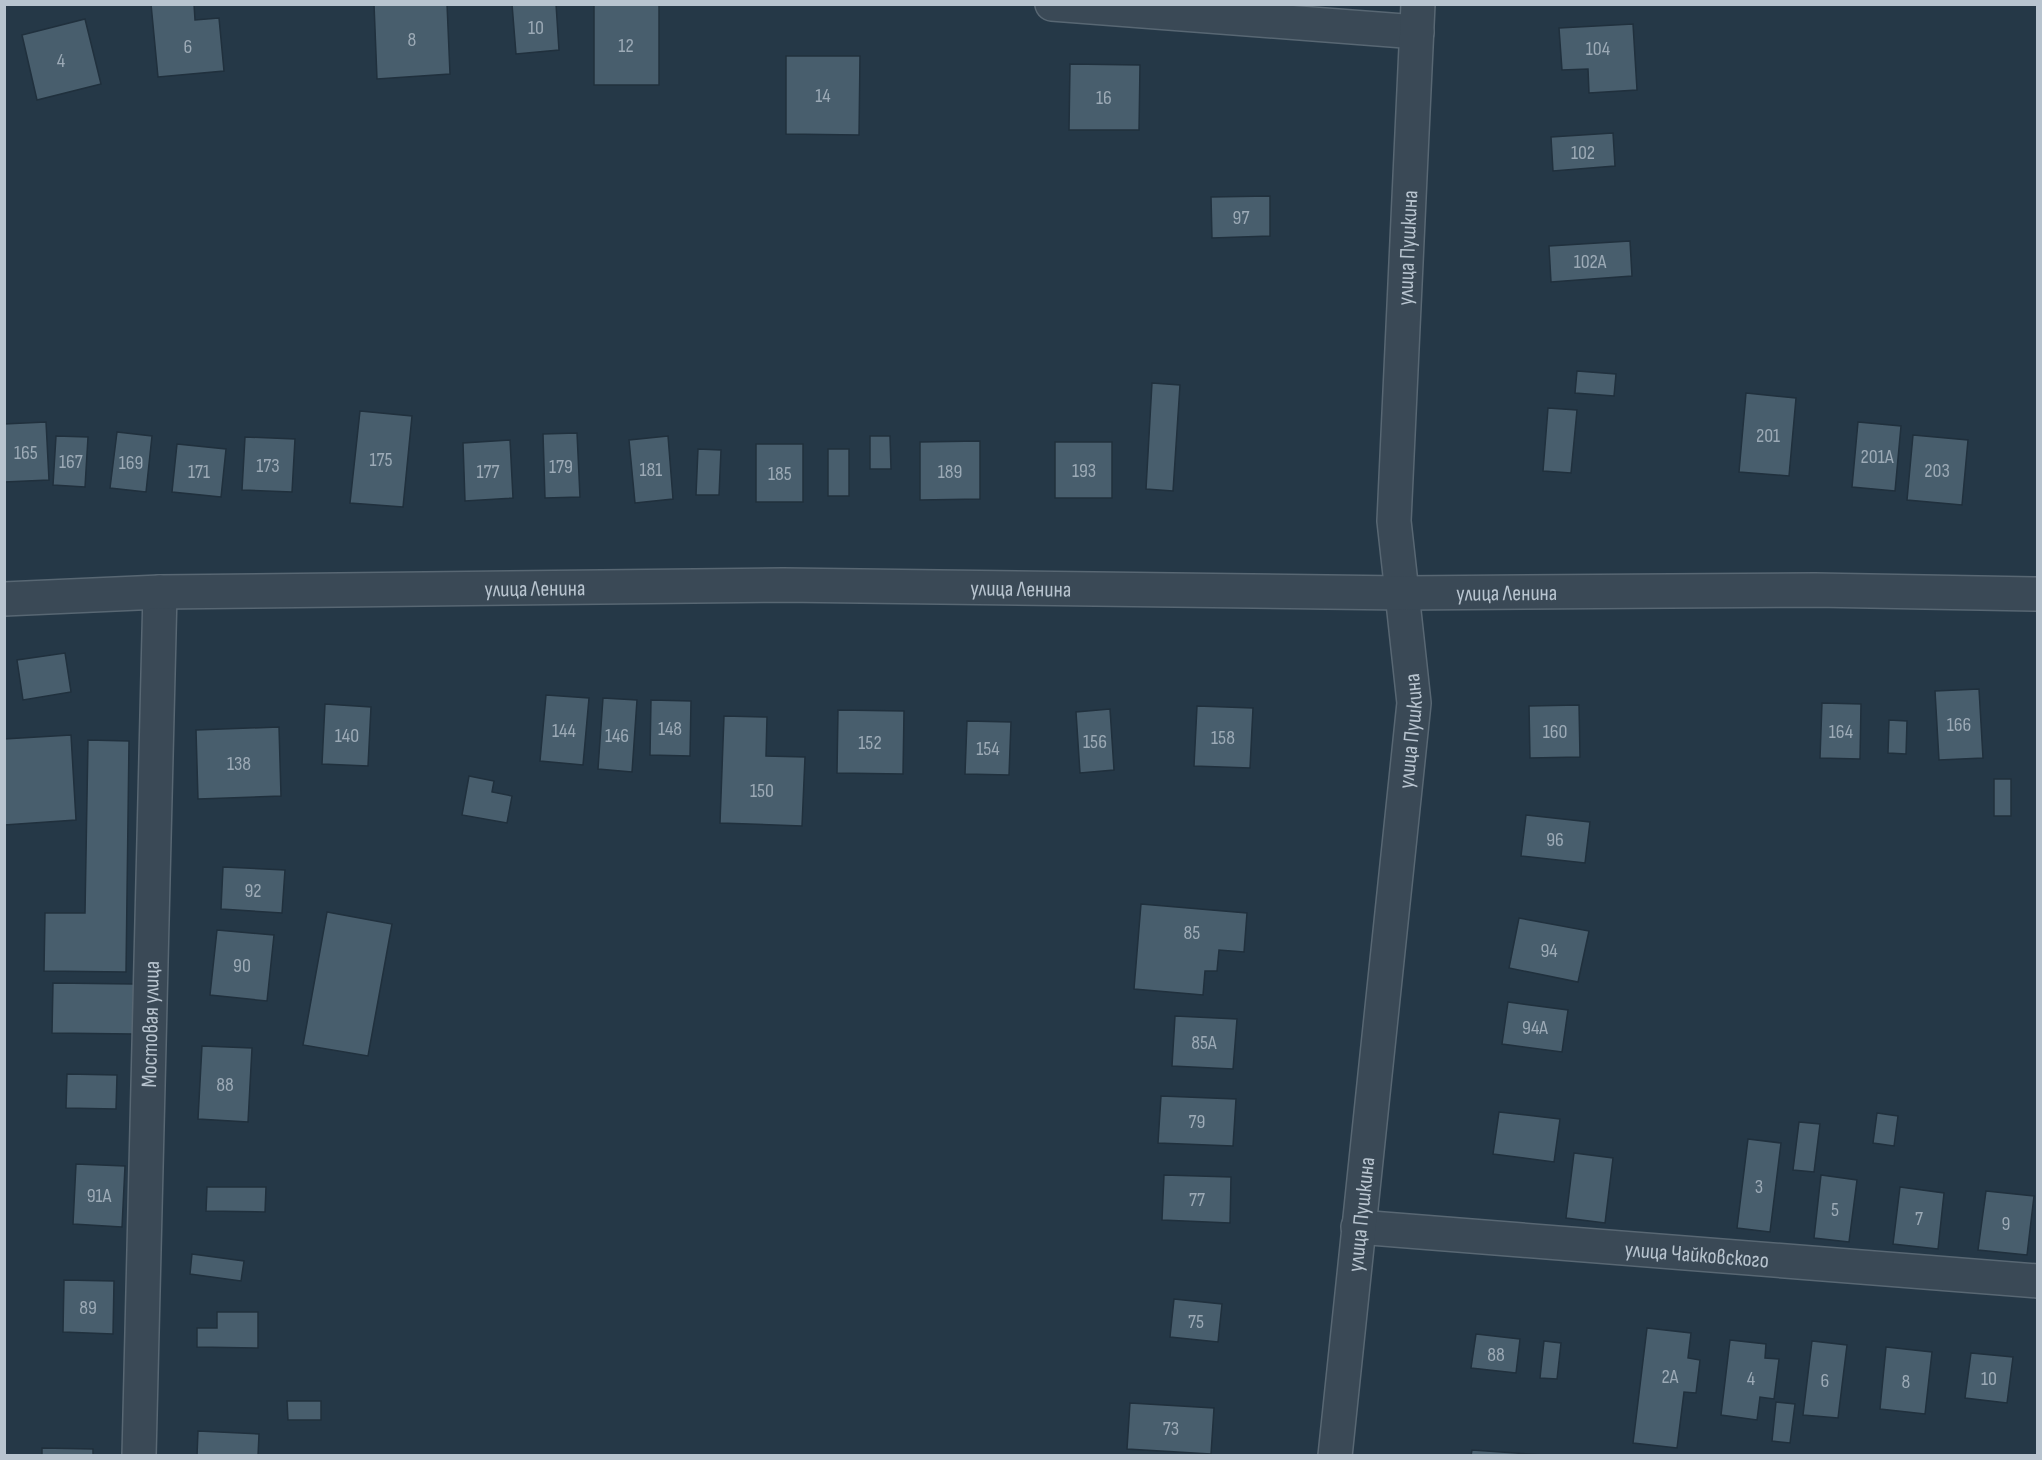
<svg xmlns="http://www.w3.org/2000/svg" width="2042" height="1460" viewBox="0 0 2042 1460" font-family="'Sofia Sans Condensed',sans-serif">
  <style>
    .building { fill: #485e6d; stroke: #20303d; stroke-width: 1.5 }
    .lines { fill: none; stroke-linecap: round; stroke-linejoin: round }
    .minor-casing { stroke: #586773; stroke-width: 36 }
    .tertiary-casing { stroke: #586773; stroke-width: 36 }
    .minor { stroke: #3a4956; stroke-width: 33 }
    .tertiary { stroke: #3a4956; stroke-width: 33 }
    .labels { text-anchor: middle; stroke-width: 6; stroke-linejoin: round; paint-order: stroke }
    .number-label { font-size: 20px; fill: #9caab6 }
    .street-label { font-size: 22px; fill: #b8c4cf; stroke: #1e2e3b }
  </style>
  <rect width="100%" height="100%" fill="#253847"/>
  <g class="building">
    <path d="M151 4H194L195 20 219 18 224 71 158 77Z"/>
    <path d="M374 4H447L450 74 377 79Z"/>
    <path d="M512 4H556L559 50 516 54Z"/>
    <rect x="594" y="5" width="65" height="80"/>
    <path d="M85 19 101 84 37 100 22 35Z"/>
    <path d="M1633 24 1637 90 1589 93 1588 69 1562 70 1559 28Z"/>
    <path d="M786 56H860L859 135 786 134Z"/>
    <path d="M1070 64 1140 65 1139 130H1069Z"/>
    <path d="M1613 133 1615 166 1553 171 1551 137Z"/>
    <path d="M1270 196V236L1212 238 1211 197Z"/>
    <path d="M1630 241 1632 276 1551 282 1549 246Z"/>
    <path d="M1577 371 1616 374 1614 396 1575 393Z"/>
    <path d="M1152 383 1180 385 1173 491 1146 489Z"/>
    <path d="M1746 393 1796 398 1789 476 1739 472Z"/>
    <path d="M1548 408 1577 410 1571 473 1543 471Z"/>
    <path d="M360 411 412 416 403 507 350 503Z"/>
    <path d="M46 422 49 480 4 482V424Z"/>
    <path d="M1858 422 1901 426 1895 491 1852 487Z"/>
    <path d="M117 432 152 436 146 492 110 488Z"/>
    <path d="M577 433 580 497 545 498 543 434Z"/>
    <path d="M1913 435 1968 440 1962 505 1907 500Z"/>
    <path d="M56 436 88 437 85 487 53 485Z"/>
    <path d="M668 436 673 499 635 503 629 440Z"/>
    <path d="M870 436H890L891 469H870Z"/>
    <path d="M245 437 295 439 292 492 242 490Z"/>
    <path d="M510 440 513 498 465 501 463 443Z"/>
    <path d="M980 441V499L920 500V442Z"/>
    <rect x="1055" y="442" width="57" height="56"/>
    <path d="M177 444 226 449 221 497 172 492Z"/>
    <rect x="756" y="444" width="47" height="58"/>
    <path d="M698 449 721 450 719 495H696Z"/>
    <rect x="828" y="449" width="21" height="47"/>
    <path d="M65 653 71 692 23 700 17 660Z"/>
    <path d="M1979 689 1983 758 1939 760 1935 691Z"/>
    <path d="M546 695 589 698 583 765 540 761Z"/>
    <path d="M603 698 637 700 632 772 598 769Z"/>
    <path d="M651 700 691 701 690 756 650 755Z"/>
    <path d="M1822 703 1861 704 1860 759 1820 758Z"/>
    <path d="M325 704 371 707 368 766 322 764Z"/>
    <path d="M1579 705 1580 757 1530 758 1529 706Z"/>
    <path d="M1197 706 1253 708 1250 768 1194 766Z"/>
    <path d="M1110 709 1114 770 1080 773 1076 712Z"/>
    <path d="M838 710 904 711 903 774 837 773Z"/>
    <path d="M724 716 767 717 766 756 805 757 802 826 720 823Z"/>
    <path d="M1889 720 1907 721 1906 754 1888 753Z"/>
    <path d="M967 721 1011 722 1009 775 965 774Z"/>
    <path d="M279 727 281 796 198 799 196 730Z"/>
    <path d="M71 735 76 820 4 825V739Z"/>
    <path d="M88 740 129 741 126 972 44 971 45 913H85Z"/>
    <path d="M469 776 494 781 492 792 512 796 507 823 462 815Z"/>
    <rect x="1994" y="779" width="17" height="37"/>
    <path d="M1526 815 1590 822 1585 863 1521 856Z"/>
    <path d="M223 867 285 870 282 913 221 909Z"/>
    <path d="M1141 904 1247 913 1244 952 1219 950 1217 971H1205L1203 995 1134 989Z"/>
    <path d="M327 912 392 924 368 1056 303 1045Z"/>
    <path d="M1519 918 1589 931 1578 982 1509 968Z"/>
    <path d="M217 930 274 935 267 1001 210 995Z"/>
    <path d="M53 983 134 984 133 1034 52 1033Z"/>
    <path d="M1508 1002 1568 1010 1562 1052 1502 1044Z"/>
    <path d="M1175 1016 1237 1019 1233 1069 1172 1066Z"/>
    <path d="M202 1046 252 1048 248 1122 198 1119Z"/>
    <path d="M67 1074 117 1075 116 1109 66 1108Z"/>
    <path d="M1161 1096 1236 1099 1233 1146 1158 1143Z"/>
    <path d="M1499 1112 1560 1119 1554 1162 1493 1154Z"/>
    <path d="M1877 1113 1898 1116 1894 1146 1873 1143Z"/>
    <path d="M1799 1122 1820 1124 1814 1172 1793 1170Z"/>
    <path d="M1748 1139 1781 1143 1770 1232 1737 1228Z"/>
    <path d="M1574 1153 1613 1158 1605 1223 1566 1218Z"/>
    <path d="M76 1164 125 1166 122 1227 73 1224Z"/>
    <path d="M1164 1175 1231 1177 1230 1223 1162 1220Z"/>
    <path d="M1821 1175 1857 1180 1849 1242 1814 1238Z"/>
    <path d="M207 1187H266L265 1212 206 1211Z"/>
    <path d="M1900 1187 1944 1193 1938 1249 1893 1244Z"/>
    <path d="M1986 1191 2034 1196 2027 1255 1978 1250Z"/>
    <path d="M192 1254 244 1261 241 1281 190 1274Z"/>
    <path d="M64 1280 114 1281 113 1334 63 1332Z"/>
    <path d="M1174 1299 1222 1304 1218 1342 1170 1337Z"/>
    <path d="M217 1312H258V1348L197 1347V1328H217Z"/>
    <path d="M1647 1328 1691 1333 1688 1358 1700 1360 1696 1393 1684 1392 1677 1448 1633 1443Z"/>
    <path d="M1476 1334 1520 1339 1516 1373 1471 1368Z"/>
    <path d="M1730 1340 1766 1344 1765 1358 1779 1359 1774 1399 1760 1397 1757 1420 1721 1415Z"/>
    <path d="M1544 1341 1561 1343 1557 1379 1540 1378Z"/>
    <path d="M1812 1341 1847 1345 1838 1418 1803 1415Z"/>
    <path d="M1886 1347 1932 1352 1925 1414 1880 1409Z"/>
    <path d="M1971 1353 2013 1357 2007 1403 1965 1398Z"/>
    <path d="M287 1401H321V1420H288Z"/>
    <path d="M1776 1402 1795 1404 1790 1443 1772 1441Z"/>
    <path d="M1130 1403 1214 1408 1211 1454 1127 1449Z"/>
    <path d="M198 1431 259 1434 258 1456H197Z"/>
    <path d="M42 1448 93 1449V1456H42Z"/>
    <path d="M1472 1450 1542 1455 1471 1456Z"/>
  </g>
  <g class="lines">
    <g class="minor-casing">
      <g id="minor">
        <path d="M1052 4 1417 32"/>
        <path id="s1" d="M1358 1227 2038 1281"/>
        <path id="s2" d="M139 1456 160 592"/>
        <path id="s3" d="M1335 1456 1414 703 1402 593"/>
      </g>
    </g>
    <g class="tertiary-casing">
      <g id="tertiary">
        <path id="s4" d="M1402 593 1394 521 1418 4"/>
        <path id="s5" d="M4 599 160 592 783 585 1402 593 1815 590 2038 594"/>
      </g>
    </g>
    <use href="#minor" class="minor"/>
    <use href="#tertiary" class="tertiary"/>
  </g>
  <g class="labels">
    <g class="number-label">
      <text x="536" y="34">10</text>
      <text x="412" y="46">8</text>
      <text x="626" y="52">12</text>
      <text x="188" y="53">6</text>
      <text x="1598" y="55">104</text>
      <text x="61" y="67">4</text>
      <text x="823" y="102">14</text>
      <text x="1104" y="104">16</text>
      <text x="1583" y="159">102</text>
      <text x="1241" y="224">97</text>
      <text x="1590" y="268">102А</text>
      <text x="1768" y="442">201</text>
      <text x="26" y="459">165</text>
      <text x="1877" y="463">201А</text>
      <text x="381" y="466">175</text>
      <text x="71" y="468">167</text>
      <text x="131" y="469">169</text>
      <text x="268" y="472">173</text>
      <text x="561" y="473">179</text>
      <text x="651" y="476">181</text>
      <text x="1084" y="477">193</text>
      <text x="1937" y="477">203</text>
      <text x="199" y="478">171</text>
      <text x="488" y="478">177</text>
      <text x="950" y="478">189</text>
      <text x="780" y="480">185</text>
      <text x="1959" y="731">166</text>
      <text x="670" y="735">148</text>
      <text x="564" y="737">144</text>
      <text x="1555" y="738">160</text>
      <text x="1841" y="738">164</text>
      <text x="347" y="742">140</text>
      <text x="617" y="742">146</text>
      <text x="1223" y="744">158</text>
      <text x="1095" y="748">156</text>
      <text x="870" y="749">152</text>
      <text x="988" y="755">154</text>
      <text x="239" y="770">138</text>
      <text x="762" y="797">150</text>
      <text x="1555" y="846">96</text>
      <text x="253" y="897">92</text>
      <text x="1192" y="939">85</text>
      <text x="1549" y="957">94</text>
      <text x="242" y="972">90</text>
      <text x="1535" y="1034">94А</text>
      <text x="1204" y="1049">85А</text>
      <text x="225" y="1091">88</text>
      <text x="1197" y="1128">79</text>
      <text x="1759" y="1193">3</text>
      <text x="99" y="1202">91А</text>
      <text x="1197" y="1206">77</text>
      <text x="1835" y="1216">5</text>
      <text x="1919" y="1225">7</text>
      <text x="2006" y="1230">9</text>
      <text x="88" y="1314">89</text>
      <text x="1196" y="1328">75</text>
      <text x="1496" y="1361">88</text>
      <text x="1670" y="1383">2А</text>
      <text x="1751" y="1385">4</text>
      <text x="1989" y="1385">10</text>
      <text x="1825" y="1387">6</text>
      <text x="1906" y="1388">8</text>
      <text x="1171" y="1435">73</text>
    </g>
    <g class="street-label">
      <text dy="8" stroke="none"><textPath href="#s4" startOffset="346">улица Пушкина</textPath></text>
      <text dy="8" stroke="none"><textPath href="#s5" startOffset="531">улица Ленина</textPath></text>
      <text dy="8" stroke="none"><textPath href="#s5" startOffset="1017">улица Ленина</textPath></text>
      <text dy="8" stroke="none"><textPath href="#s5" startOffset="1503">улица Ленина</textPath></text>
      <text dy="8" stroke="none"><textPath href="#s3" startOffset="729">улица Пушкина</textPath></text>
      <text dy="8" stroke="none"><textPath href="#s2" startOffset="432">Мостовая улица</textPath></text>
      <text dy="8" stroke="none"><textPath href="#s3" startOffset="243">улица Пушкина</textPath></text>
      <text dy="8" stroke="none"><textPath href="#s1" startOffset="340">улица Чайковского</textPath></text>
    </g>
  </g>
  <rect width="2042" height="1460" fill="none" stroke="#b8c4cf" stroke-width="12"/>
</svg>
